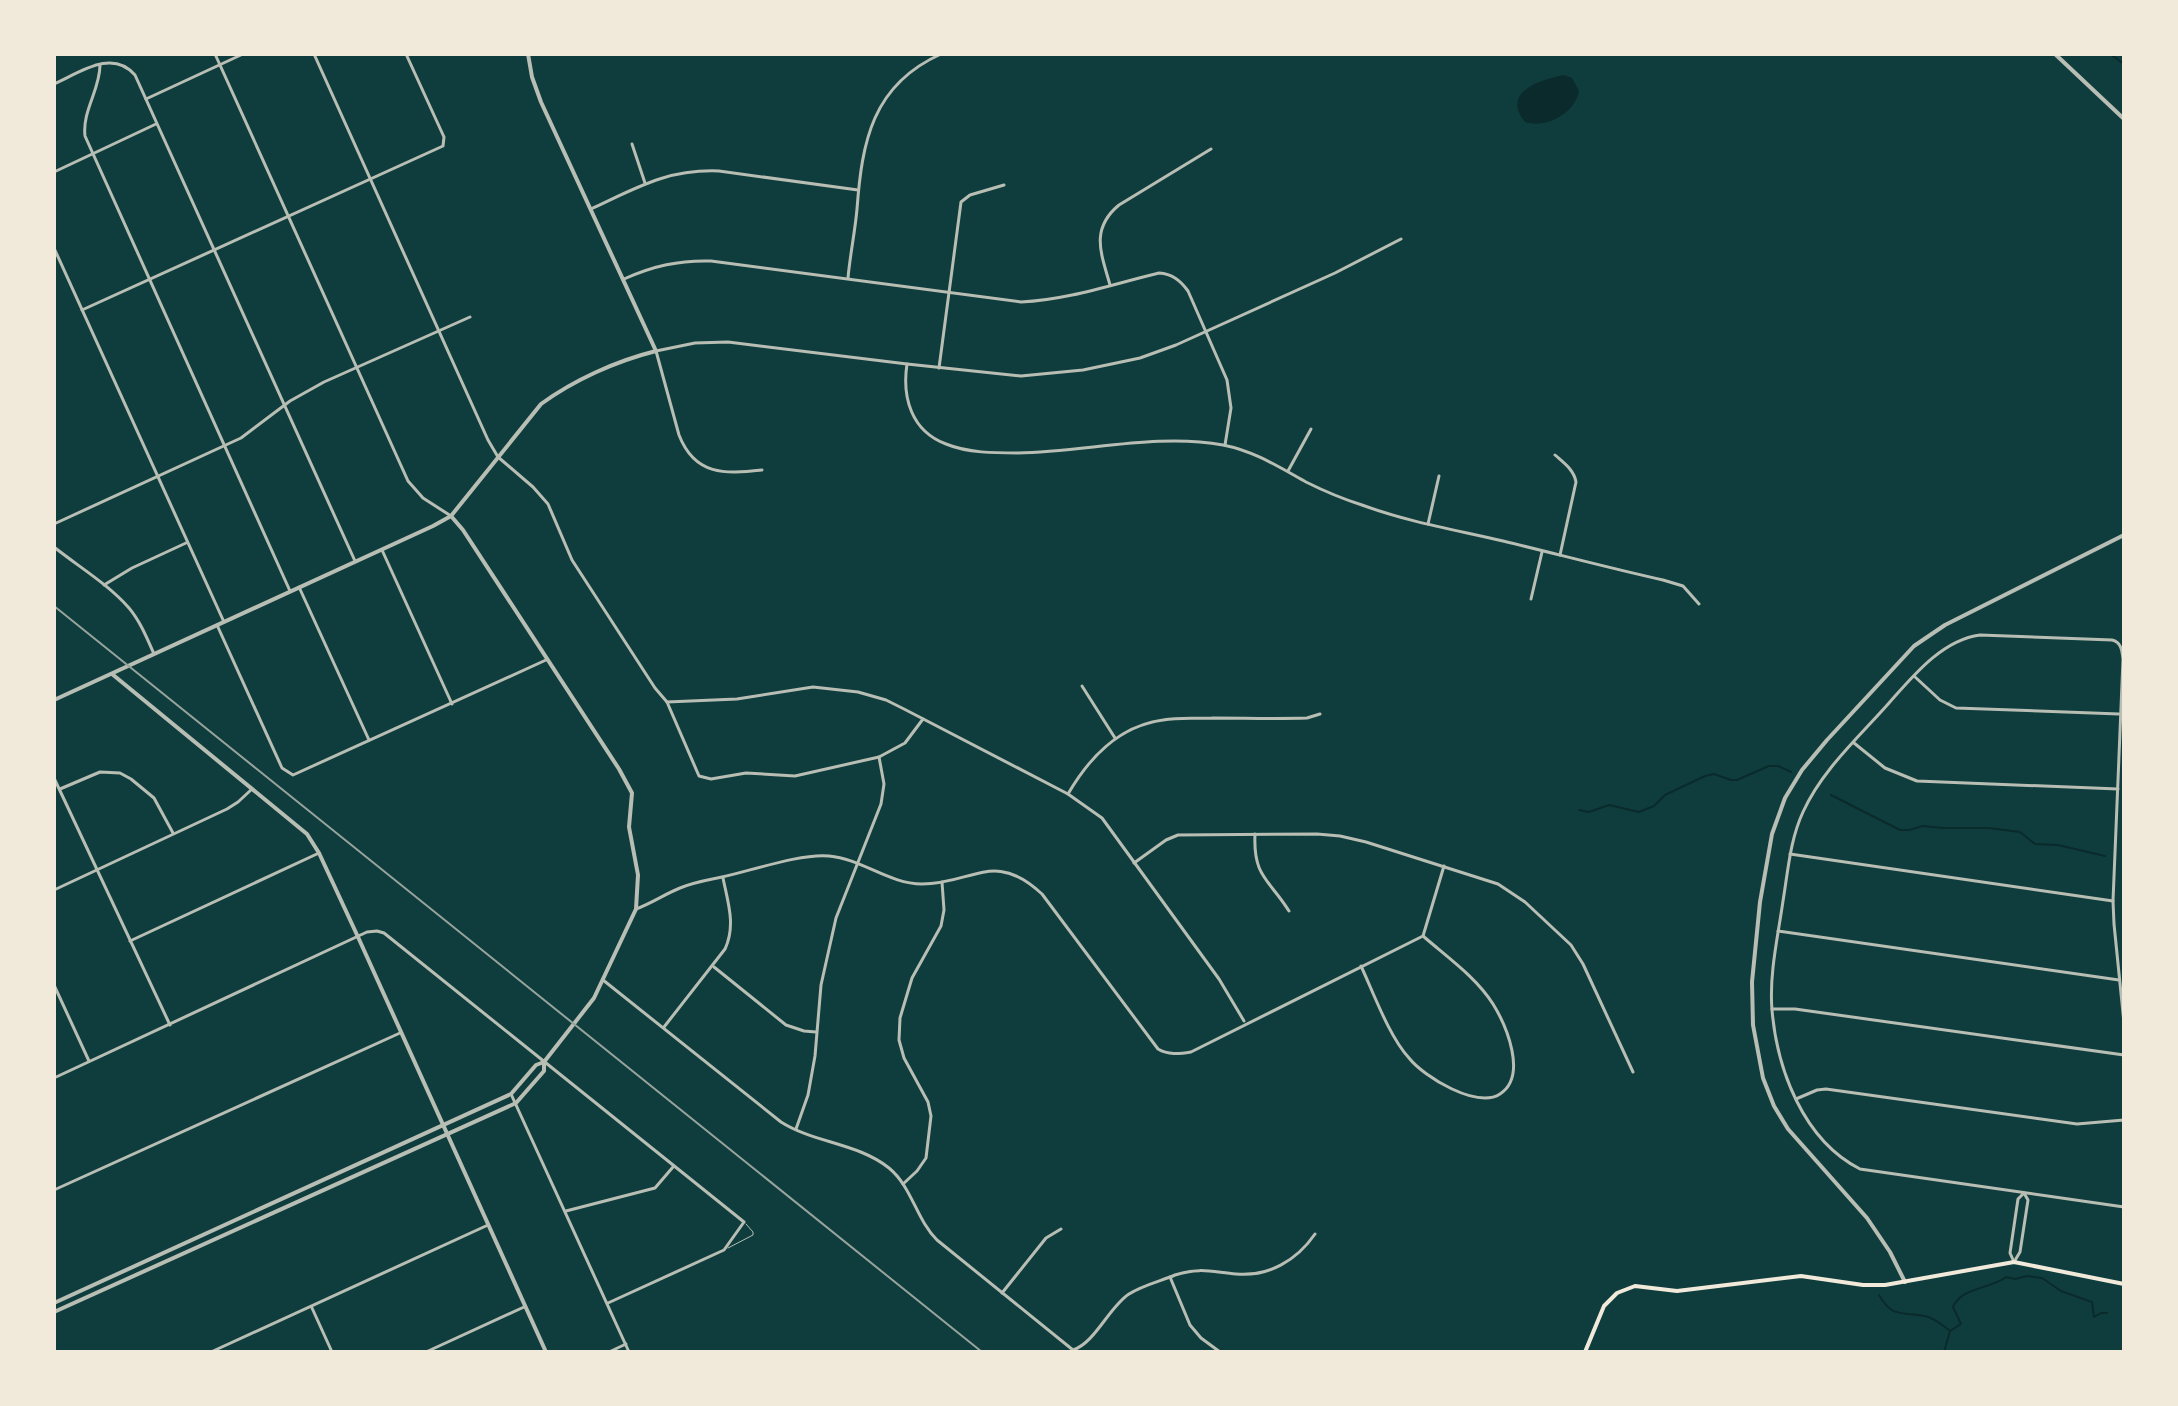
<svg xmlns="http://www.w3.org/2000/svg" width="2178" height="1406" viewBox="0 0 2178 1406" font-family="'Golos Text',sans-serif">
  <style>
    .water { fill: #0a2a2b }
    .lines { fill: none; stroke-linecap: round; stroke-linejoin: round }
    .stream { stroke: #0a2a2b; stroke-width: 2 }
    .service { stroke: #b8beb3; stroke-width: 1 }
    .minor { stroke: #b8beb3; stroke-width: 3 }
    .tertiary { stroke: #b8beb3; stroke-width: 4 }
    .secondary { stroke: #f1e9da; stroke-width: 4 }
    .rail { stroke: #97a49c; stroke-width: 2 }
  </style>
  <rect width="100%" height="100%" fill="#0f3d3e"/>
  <path class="water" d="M1564 75 1572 78 1579 91C1575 113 1546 129 1525 122 1501 92 1539 80 1564 75Z"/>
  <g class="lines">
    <g class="stream">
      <path d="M2110 54 2124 64"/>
      <path d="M1831 795 1900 830H1909L1923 826 1943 828H1989L2020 832 2035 844 2058 845 2105 856"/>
      <path d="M1579 810 1589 812 1609 805 1639 812 1654 806 1665 795 1705 776 1714 774 1731 780H1737L1769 766H1778L1791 772"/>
      <path d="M1879 1295C1893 1319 1901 1311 1925 1316 1934 1318 1942 1325 1949 1330"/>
      <path d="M1944 1352 1950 1331 1961 1324 1953 1307C1961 1287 1991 1289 2006 1277L2015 1279 2027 1276 2042 1278 2061 1291 2092 1302 2094 1317 2101 1313H2107"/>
    </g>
    <path class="service" d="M728 1248 753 1235V1232L746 1224"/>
    <g class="minor">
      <path d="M215 54 408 481 423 498 451 516"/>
      <path d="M314 54 488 440 498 457 533 487 548 504 572 560 655 688 667 702 699 776 711 779 746 773 795 776 879 757 905 743 923 719"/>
      <path d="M100 65C100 90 82 111 85 136L290 591"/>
      <path d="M54 84C79 73 112 48 135 75L355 561"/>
      <path d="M146 99 243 54"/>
      <path d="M632 144 645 183"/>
      <path d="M54 172 156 124"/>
      <path d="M591 209C636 188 667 169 719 171L858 190"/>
      <path d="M54 248 224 622"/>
      <path d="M848 278C850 255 855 232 857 209 862 142 872 85 941 54"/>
      <path d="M624 279C653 266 679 260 711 261L1021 302C1068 300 1113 284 1159 273 1172 274 1180 280 1188 291L1227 380 1231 408 1225 445"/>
      <path d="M1110 285C1101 253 1090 229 1119 205L1211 149"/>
      <path d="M82 310 443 146 444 137 406 54"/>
      <path d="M907 364C902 397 911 431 946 444 968 453 994 453 1018 453 1086 452 1156 433 1223 445 1254 451 1279 467 1306 482 1324 491 1343 499 1362 505 1408 522 1456 530 1503 541 1557 554 1609 568 1663 580L1683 586 1699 604"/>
      <path d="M939 368 961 202 970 195 1004 185"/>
      <path d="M1555 455C1564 463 1574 470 1576 482L1560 555"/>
      <path d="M762 470C725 474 695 476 679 435L656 351 695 343 728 342 907 364 1021 376 1083 370 1140 358 1176 345 1335 273 1401 239"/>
      <path d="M1288 471 1311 429"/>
      <path d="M54 524 241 438 290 401 324 382 470 317"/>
      <path d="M1428 524 1439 476"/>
      <path d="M54 547C79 567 108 584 129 608 140 621 147 638 154 654"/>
      <path d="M382 550 452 704"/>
      <path d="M104 585 132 568 186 543"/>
      <path d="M299 587 369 740"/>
      <path d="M1531 599 1542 552"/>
      <path d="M217 625 282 768 293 775 546 660"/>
      <path d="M1914 676 1940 700 1956 708 2119 714"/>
      <path d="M1082 686 1115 738"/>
      <path d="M667 702 737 699 813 687 858 692 886 700 904 709 1068 794 1102 818 1219 979 1244 1021"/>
      <path d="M1854 743 1885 768 1917 781 2118 789"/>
      <path d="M54 778 170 1025"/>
      <path d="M60 789 100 772 120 773 131 779 154 798 173 833"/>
      <path d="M1068 794C1089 758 1118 726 1163 720 1180 717 1196 719 1213 718 1244 718 1276 719 1307 718L1320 714"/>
      <path d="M1255 834C1253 877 1269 879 1289 911"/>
      <path d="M1790 854 2113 901"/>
      <path d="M1134 863 1166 840 1178 835 1317 834 1340 836 1366 842 1498 884 1525 902 1571 945 1583 964 1633 1072"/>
      <path d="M54 890 227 809 238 802 252 789"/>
      <path d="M636 909C652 903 665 894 680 888 694 882 708 880 722 877 750 871 802 853 829 856 862 859 889 884 922 884 973 884 994 849 1042 894L1158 1049C1168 1055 1179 1054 1191 1052L1423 936 1444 866"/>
      <path d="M1778 931 2119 980"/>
      <path d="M130 941 319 853"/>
      <path d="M1361 966C1374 994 1389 1036 1409 1058 1424 1077 1477 1109 1500 1094 1528 1076 1506 1025 1493 1004 1476 977 1447 957 1423 936"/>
      <path d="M714 967 786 1025 804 1031 816 1032"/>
      <path d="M603 980 781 1122C814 1143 858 1143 889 1168 912 1187 916 1219 937 1240L1073 1350C1095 1343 1109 1307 1129 1294 1143 1285 1161 1281 1175 1275 1200 1267 1212 1272 1236 1274 1269 1277 1297 1260 1315 1234"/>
      <path d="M54 985 89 1061"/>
      <path d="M1772 1009H1795L2124 1055"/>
      <path d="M2124 1023 2114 924 2113 901 2123 659C2122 650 2121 642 2112 640L1980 635C1942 640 1913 676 1889 703 1859 737 1822 770 1803 812 1790 840 1788 871 1783 901 1778 936 1769 974 1772 1010 1777 1069 1803 1140 1860 1169L2124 1207"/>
      <path d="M664 1027 725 949C736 925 728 903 723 878"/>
      <path d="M54 1078 367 932 377 931 384 933 744 1222 724 1250 608 1303"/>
      <path d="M511 1094 629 1352"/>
      <path d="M1796 1099 1817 1090 1826 1089 2077 1124 2124 1120"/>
      <path d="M796 1129 808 1095 815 1056 821 985 836 918 881 804 884 784 879 757"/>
      <path d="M903 1184 917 1171 926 1158 931 1116 928 1102 904 1058 899 1040 900 1018 912 978 941 926 944 910 942 882"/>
      <path d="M54 1190 400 1033"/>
      <path d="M566 1211 655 1188 673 1167"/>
      <path d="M2014 1262 2010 1253 2018 1199 2024 1193"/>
      <path d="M2014 1262 2020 1252 2028 1200 2024 1193"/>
      <path d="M1170 1277 1190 1325 1201 1338 1220 1352"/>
      <path d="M1002 1293 1046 1238 1061 1229"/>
      <path d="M312 1308 332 1352"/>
      <path d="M211 1352 488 1225"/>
      <path d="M426 1352 524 1307"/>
      <path d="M609 1352 626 1344"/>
    </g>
    <g class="tertiary">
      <path d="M2055 54 2124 119"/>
      <path d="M112 674 307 834 319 853 358 937 546 1352"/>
      <path d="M54 700 433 526 451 516 541 404C574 380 616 361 656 351L541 102 532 77 528 54"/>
      <path d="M1905 1282 1890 1252 1867 1218 1788 1129 1774 1106 1763 1078 1753 1025 1752 982 1760 902 1772 834 1785 798 1802 770 1827 740 1914 646 1945 625 2124 535"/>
      <path d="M54 1303 511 1094 536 1065 544 1062 594 998 636 909 638 875 629 827 632 793 619 769 463 530 451 516"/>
      <path d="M54 1312 516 1103 544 1071V1063"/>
    </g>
    <path class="secondary" d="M1585 1352 1604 1306 1617 1293 1635 1286 1677 1291 1801 1276 1863 1285H1885L2014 1262 2124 1284"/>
    <path class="rail" d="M54 606 982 1352"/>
  </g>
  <rect width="2178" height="1406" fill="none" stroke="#f1e9da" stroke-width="112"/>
</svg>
